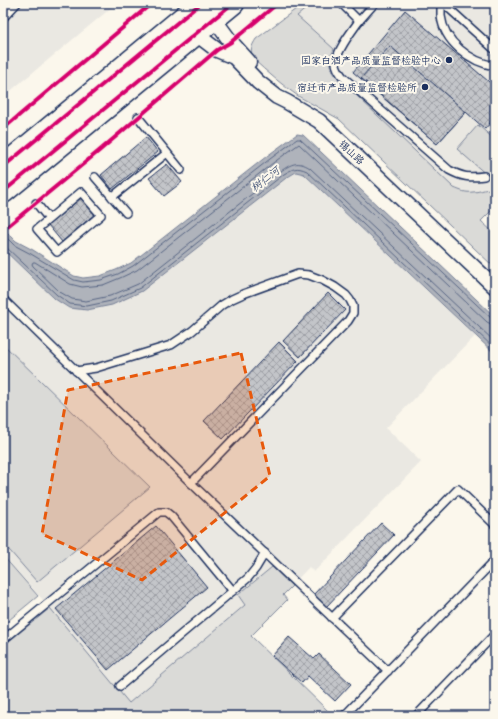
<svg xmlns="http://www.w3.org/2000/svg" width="498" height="719" viewBox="0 0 498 719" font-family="'Playpen Sans','LXGW WenKai TC',sans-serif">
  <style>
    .built { fill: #eae8e2 }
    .green { fill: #dadad7; stroke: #7a849a }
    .water { fill: #afb3bb; stroke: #747e96 }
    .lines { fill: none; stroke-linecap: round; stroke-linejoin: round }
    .shore { stroke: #566483; stroke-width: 1 }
    .building { fill: url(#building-cross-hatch); stroke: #1b2f5e }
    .lane-casing { stroke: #1b2f5e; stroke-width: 10 }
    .street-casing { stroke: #1b2f5e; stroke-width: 17 }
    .highway-casing { stroke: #1b2f5e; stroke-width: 25 }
    .lane { stroke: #fbf7ec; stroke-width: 7 }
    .street { stroke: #fbf7ec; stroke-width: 14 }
    .highway { stroke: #fbf7ec; stroke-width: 22 }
    .cycleway-casing { stroke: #fbf7ec; stroke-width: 6 }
    .cycleway { stroke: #d6006c; stroke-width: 4 }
    .marked { fill: #e8590c; fill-opacity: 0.2; stroke: #e8590c; stroke-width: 3; stroke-dasharray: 8 5; stroke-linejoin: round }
    .poi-dot { fill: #1b2f5e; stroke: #fbf7ec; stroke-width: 1.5 }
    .labels { text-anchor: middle; stroke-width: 4; stroke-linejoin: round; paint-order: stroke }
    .poi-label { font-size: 10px; fill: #1b2f5e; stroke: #fbf7ec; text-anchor: end }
    .street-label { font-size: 10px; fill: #1b2f5e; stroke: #fbf7ec }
    .water-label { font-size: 11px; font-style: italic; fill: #47577a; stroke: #fbf7ec }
  </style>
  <defs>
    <pattern id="building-cross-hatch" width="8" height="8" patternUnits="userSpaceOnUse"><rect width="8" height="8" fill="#c3c5c9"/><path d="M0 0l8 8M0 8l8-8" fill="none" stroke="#9ea0a6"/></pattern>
  </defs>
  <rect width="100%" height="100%" fill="#fbf7ec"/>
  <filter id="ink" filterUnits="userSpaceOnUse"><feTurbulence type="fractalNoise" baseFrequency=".025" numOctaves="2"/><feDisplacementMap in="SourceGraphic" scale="8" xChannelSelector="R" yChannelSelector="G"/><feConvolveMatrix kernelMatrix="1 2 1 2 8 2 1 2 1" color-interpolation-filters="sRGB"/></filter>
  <g filter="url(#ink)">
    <g class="built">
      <path d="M3 3H117L3 97Z"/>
      <path d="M313 3H495V207L481 221 280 30Z"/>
      <path d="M296 172 304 174 475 336 386 428 421 462 314 572 309 567 291 586 272 567 238 595 245 605 128 704 50 608 3 555V249L55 299 69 308Z"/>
    </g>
    <g class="green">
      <path d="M304 3H313L297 16 334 49C328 62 328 67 338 78L454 188C461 191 466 193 473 192 481 192 488 187 495 190V207L481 221 495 234V268L339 119C325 111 312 104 298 96 282 85 267 72 253 59 250 50 251 47 256 39Z"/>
      <path d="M478 125 495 140V182L457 149Z"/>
      <path d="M3 344 150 487 37 582 3 543Z"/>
      <path d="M3 556 38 596 3 625Z"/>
      <path d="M272 567 292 586 283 595 287 600 251 636 328 711 323 716H3V646L50 608 129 703 245 605 238 595Z"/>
    </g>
    <path class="water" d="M297 134 303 135 495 317V354L304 174 296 172 286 178 142 291 112 305 87 310 69 308 55 299 3 249V228L16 241 33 250 74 276 83 278 100 276 116 270 131 263 267 156Z"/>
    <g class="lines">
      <g class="shore">
        <path d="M3 234 14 245 31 254 74 280 83 282 101 280 118 274 133 266 270 159 297 139H300L491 318 495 320"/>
        <path d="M3 246 7 248 57 295 70 304 87 306 111 301 140 288 284 174C293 169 296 166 307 171L495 349"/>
        <path d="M495 325 491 324 487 322 299 144 273 163 137 270 120 278 103 285 82 287 70 284 35 262H33L32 264 33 266 60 292 72 299 86 301 110 296 138 284 281 171C291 164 298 160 310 168L495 342"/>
      </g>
    </g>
    <g class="building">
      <path d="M405 10 495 87V117L485 129 466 112 437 144 353 72Z"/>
      <path d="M390 46 466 112 437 144 361 78Z"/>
      <path d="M146 137 158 152 112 189 101 175Z"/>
      <path d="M167 164 182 182 164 196 149 178Z"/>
      <path d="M81 198 95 214 62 242 48 225Z"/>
      <path d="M328 293 345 310 300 357 283 341Z"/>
      <path d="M279 342 298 361 223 439 204 421Z"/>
      <path d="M381 523 394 535 326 607 313 595Z"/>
      <path d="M156 526 207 587 108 670 56 609Z"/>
      <path d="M289 637 314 659 319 654 351 684 335 701 308 676 302 683 272 656Z"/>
    </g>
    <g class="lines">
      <g class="lane-casing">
        <g id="lane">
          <path d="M341 3 359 21 375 3"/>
          <path d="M441 3C441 7 441 12 441 16 444 42 470 62 495 66"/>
          <path d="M443 3 495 50"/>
          <path d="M3 18 17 3"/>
          <path d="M359 21C352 31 336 51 336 63 336 68 340 73 343 77L449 170C462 177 469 178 484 176"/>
          <path d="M138 117 181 170"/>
          <path d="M95 177 126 213"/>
          <path d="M112 197 167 153"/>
          <path d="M36 203 49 219 37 229 57 252 101 215 81 192 49 219"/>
          <path d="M3 299 191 483 388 671"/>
          <path d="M76 371 96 368 171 345 192 331 222 305 232 299 243 294 298 274 309 275 322 280 335 287 346 295 350 300 353 306V313L348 321 191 483"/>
          <path d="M332 618 458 489 495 525"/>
          <path d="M3 640 159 512H166L171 516 233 591"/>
          <path d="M120 686 248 578 256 568 265 553"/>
          <path d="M344 716 495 560"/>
          <path d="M416 716 495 634"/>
        </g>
      </g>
      <g class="street-casing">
        <g id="street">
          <path d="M214 19 231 42 249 62"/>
          <path d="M196 34 217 50 234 57 258 82 277 97 287 102 319 121 495 287"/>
        </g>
      </g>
      <g class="highway-casing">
        <g id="highway">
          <path d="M3 167 201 3"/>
          <path d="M3 192 233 3"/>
        </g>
      </g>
      <use href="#lane" class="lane"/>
      <use href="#street" class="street"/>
      <use href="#highway" class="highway"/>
      <g class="cycleway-casing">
        <g id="cycleway">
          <path d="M3 129 152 3"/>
          <path d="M3 167 201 3"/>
          <path d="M3 192 233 3"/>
          <path d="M3 230 99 151 217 50 231 42 278 3"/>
        </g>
      </g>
      <use href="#cycleway" class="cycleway"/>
    </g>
  </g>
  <path class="marked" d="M241 353 270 476 142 580 42 534 68 390Z"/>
  <g class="poi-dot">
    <circle cx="449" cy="60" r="4"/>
    <circle cx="425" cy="87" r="4"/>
  </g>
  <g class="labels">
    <g class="poi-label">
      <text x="441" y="64">国家白酒产品质量监督检验中心</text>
      <text x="417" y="91">宿迁市产品质量监督检验所</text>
    </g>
    <g class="street-label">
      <text transform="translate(352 152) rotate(43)" y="4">锡山路</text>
    </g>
    <g class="water-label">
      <text transform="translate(265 179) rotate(-38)" y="4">树仁河</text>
    </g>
  </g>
  <rect width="498" height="719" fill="none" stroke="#fbf7ec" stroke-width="16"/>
  <rect x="8" y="8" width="482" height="703" fill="none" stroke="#1b2f5e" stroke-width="1.5" filter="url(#ink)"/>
</svg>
